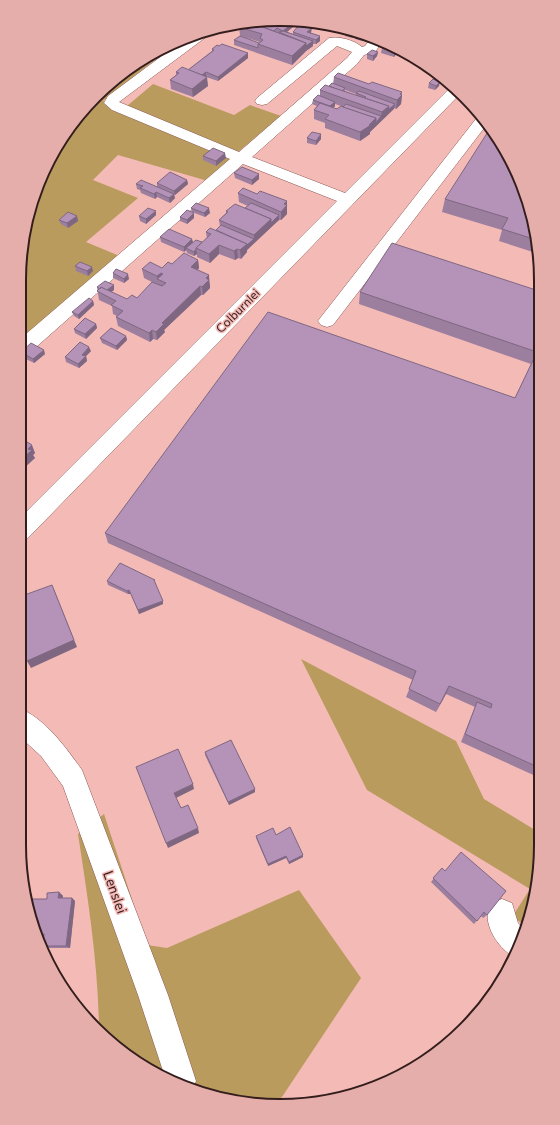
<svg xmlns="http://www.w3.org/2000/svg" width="560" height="1125" viewBox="0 0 560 1125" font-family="Commissioner,sans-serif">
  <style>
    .green { fill: #ba9b5e }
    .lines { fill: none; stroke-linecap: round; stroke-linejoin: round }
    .minor-casing { stroke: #8a5855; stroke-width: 1 }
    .minor { fill: #fff; fill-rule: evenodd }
    .wall { fill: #9c7e9f; fill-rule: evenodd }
    .shaded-wall { fill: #7f6782 }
    .building { fill: #b593b9; stroke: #7f6782 }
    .labels { text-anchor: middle; stroke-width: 3; stroke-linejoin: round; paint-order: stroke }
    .street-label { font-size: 12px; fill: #341e1d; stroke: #f4bab6 }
    .near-street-label { font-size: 14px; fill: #341e1d; stroke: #f4bab6 }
    .rim { fill: none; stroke: #341e1d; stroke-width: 2 }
  </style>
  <rect width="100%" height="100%" fill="#f4bab6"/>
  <g class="green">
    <path d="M152 53 161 55 103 101 118 112 232 159 208 181 118 155 93 180 138 198 86 242 122 257 19 344 20 263 28 213 46 165 73 121 108 84Z"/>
    <path d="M153 84 234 115 250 105 281 116 238 152 127 106Z"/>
    <path d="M301 659 456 741 484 799 540 833C540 864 538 896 527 926L512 917 530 889 367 790Z"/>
    <path d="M104 814 147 945 167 948 299 890 361 978 278 1103 229 1101 135 1062 99 1028C98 963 88 899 78 834Z"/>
  </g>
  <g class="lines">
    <g class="minor-casing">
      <g id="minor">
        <path d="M211 29 212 31 210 34 119 102 239 152 347 58 352 52 337 46 267 104 262 105 257 104 255 101 257 98 329 38C339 36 354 40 362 47L365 46 372 37 383 41 375 52 364 55 357 64 252 157 345 193 452 86H454L461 93 27 539 19 542V519L337 201 243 164 26 356 19 358V340L230 159 112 110 104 103 108 96 190 35Z"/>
        <path d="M481 114 488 123 333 325 327 327 321 325 318 321 321 317 479 115Z"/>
        <path d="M19 708C46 719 66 748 82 770L168 995 196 1081 194 1086 164 1074 138 995 63 786 41 756 19 736Z"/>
        <path d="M502 899 512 903 518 923 525 930 515 957C501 951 485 929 488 912 489 909 491 906 492 903Z"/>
      </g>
    </g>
    <use href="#minor" class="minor"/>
  </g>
  <g class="wall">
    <path d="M295 20 292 23H293V27L287 32 293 34V32L311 33 320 36V41L316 44H313V46L306 51 292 65 234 45V40L259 43 260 42 240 36 239 24 249 22 251 21 297 20 319 23V25L314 23 310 27Z"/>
    <path d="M348 28 357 31V33L373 38V40L370 43 364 41V40L362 41 355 39V35L352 38 345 36V32Z"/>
    <path d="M395 46 413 58 401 54 397 53 394 57 381 53 382 48Z"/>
    <path d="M212 49 248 53V58L218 81 206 77 208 86 193 97 171 89 170 80 176 75V72L188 70 212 51Z"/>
    <path d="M378 52 377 56 373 61 367 59V54Z"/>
    <path d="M420 62 435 72 434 74 418 68V64Z"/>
    <path d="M334 77 369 84 401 95H402L401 104 396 109 394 108 370 132V134L360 141 325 128V123L314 119V110L317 106 312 104 313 100 320 96V90L333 84ZM345 90 356 94V95L345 91ZM335 104 341 106 337 109 333 108 335 106Z"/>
    <path d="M429 83 439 86 435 90 428 88Z"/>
    <path d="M321 134V139L316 145 307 143V138Z"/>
    <path d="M203 156 226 158 216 166 203 160Z"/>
    <path d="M234 173 259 174V179L252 185 235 178Z"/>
    <path d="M187 180 188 184 175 195H174L175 198 170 203 157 197 155 199 141 193 140 190 137 189 136 184 157 187V183Z"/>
    <path d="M521 180 539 246V254L499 241 502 230 442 212 445 199Z"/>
    <path d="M238 193 257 194 287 205V214L281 220H279L271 227 247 250V252L241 259 238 258 235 260 219 254 210 263 197 257V254L194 256 187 253 186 250 184 252 161 242 160 237 192 239 193 242H202L207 239 206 232 216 230 220 226 219 220 226 213V211L245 208 248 206 239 202Z"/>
    <path d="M191 208 210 213 205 217 192 212 194 218 187 224 180 221V217L192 212Z"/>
    <path d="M156 211V215L146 224 140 221 139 216Z"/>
    <path d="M77 216 78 221 68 228 61 224 59 220Z"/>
    <path d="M198 260 199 268 198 270 210 284V288L203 295H201L164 330 165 332 157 340 153 339 150 342 118 326 116 317 117 316 113 314 112 306 99 300 97 287 114 285V290L111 292 127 299 137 298 158 285 144 278 142 269 162 268 172 264Z"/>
    <path d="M75 266 93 271 88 276 76 271Z"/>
    <path d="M113 273 129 279 124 283 113 278Z"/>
    <path d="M539 291 540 778 461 742 475 707 446 694 436 712 406 697 413 680 108 543 105 533 515 398 531 364 359 304 360 292Z"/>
    <path d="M93 301 94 305 79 319 74 316 72 312Z"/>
    <path d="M96 324 97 328 86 339 75 333 74 329Z"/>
    <path d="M126 336 127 340 117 350 102 343 100 338Z"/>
    <path d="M91 351 86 356 87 361 79 368 66 362 65 357Z"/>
    <path d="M21 352 45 354 34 363 22 357Z"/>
    <path d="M19 437 35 453 33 455 35 458 24 468 23 467 19 470Z"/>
    <path d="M107 581 156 583 155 584 163 604 139 614 131 594H128L108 585Z"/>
    <path d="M205 752 255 789V792L229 805 205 755Z"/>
    <path d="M276 835 303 857 289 864 286 858 268 866 256 838V836Z"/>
    <path d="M442 868 487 915 483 918 481 916 474 924 431 882Z"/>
    <path d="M59 892 63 896 62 898H72L75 901 70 948H47L43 946V937H37L33 929 47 899Z"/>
  </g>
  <g class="shaded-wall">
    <path d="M292 20H295L292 23Z"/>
    <path d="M310 22H314V23L310 27Z"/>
    <path d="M293 23V27L283 35V31Z"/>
    <path d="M312 28 311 33 307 36V32Z"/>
    <path d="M355 31H357V33L352 38 353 34Z"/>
    <path d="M365 34 368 35 364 37V40L362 41 363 36Z"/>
    <path d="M320 36V41L316 44V40Z"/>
    <path d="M372 37 373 38V40L370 43 371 39Z"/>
    <path d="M313 41V46L306 51 292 65V56L306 43Z"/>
    <path d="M398 49 397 53 394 57V52Z"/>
    <path d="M378 52 377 56 373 61V56Z"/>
    <path d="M248 53V58L218 81V77Z"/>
    <path d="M206 72V77L198 78Z"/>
    <path d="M207 77 208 86 193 97 192 89Z"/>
    <path d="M440 82 439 86 435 90 436 86Z"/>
    <path d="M402 92 401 96 402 95 401 104 396 109 397 100 400 94Z"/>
    <path d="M335 102V106L330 111V106Z"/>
    <path d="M395 104 394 109 370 132V134L360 141V132L376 118 381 116 382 112 389 106Z"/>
    <path d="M321 134V139L316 145V141Z"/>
    <path d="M225 153 226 158 216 166V161Z"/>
    <path d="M259 174V179L252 185V180Z"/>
    <path d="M187 180 188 184 175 195 174 191Z"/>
    <path d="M156 192 157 197 155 199 154 194Z"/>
    <path d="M174 194 175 198 170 203 169 198Z"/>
    <path d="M287 201V214L281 220V212L284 204Z"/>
    <path d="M209 208 210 213 205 217 204 213Z"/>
    <path d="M156 211V215L146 224V219Z"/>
    <path d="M194 213V218L187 224V220Z"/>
    <path d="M279 215V220L247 250V252L241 259 240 250 247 244 254 239V235L271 219Z"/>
    <path d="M77 216 78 221 68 228 67 223Z"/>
    <path d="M192 239 193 244 186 248V250L184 252V247Z"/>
    <path d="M219 245V254L210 263 209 254Z"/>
    <path d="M196 249 197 254 194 256V252Z"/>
    <path d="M237 249 238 258 235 260 234 251Z"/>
    <path d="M198 260 199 268 192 275 191 267Z"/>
    <path d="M92 267 93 271 88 276 87 271Z"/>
    <path d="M161 273 162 281 157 279V276Z"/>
    <path d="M128 274 129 279 124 283V279Z"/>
    <path d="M209 275 210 288 203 295 202 287 206 278Z"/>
    <path d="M114 285V290L106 296 105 292Z"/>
    <path d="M200 286 201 295 164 330 165 332 157 340 156 332 162 323Z"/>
    <path d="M93 301 94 305 79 319 78 315Z"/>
    <path d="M96 324 97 328 86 339 85 334Z"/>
    <path d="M152 330 153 339 150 342 149 333Z"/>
    <path d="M126 336 127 340 117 350 116 346Z"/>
    <path d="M89 347 91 351 86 356 87 361 79 368 78 364 82 355Z"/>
    <path d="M44 350 45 354 34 363 33 359Z"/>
    <path d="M32 445 35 453 33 455 35 458 24 468 21 460 28 449Z"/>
    <path d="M21 463 23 467 19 470V464Z"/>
    <path d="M52 585 77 647 31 668 27 661Z"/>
    <path d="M129 590 131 594H128L127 591Z"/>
    <path d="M163 601V604L139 614 138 610Z"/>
    <path d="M449 686 446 694 436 712Z"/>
    <path d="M193 784 194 789 176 798 174 793Z"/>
    <path d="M255 789V792L229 805 228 802Z"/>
    <path d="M198 828 199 833 168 848 166 843Z"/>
    <path d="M303 855V857L289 864V862Z"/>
    <path d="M286 856V858L268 866V864Z"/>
    <path d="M59 892 63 896 62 902 58 898Z"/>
    <path d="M72 898 75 901 70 948 66 946Z"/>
  </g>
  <g class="building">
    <path d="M285 20 293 23 283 31 313 41 306 46V43L279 32 283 31 277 28 274 31 249 22 251 21 286 20Z"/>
    <path d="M246 21 306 43 292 56 258 44 263 40 260 38 262 34 239 27 242 25 239 24Z"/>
    <path d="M300 24 312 28 307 32 320 36 316 40 293 32Z"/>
    <path d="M348 28 355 31 353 34 345 32Z"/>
    <path d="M358 32 365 34 363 36 355 34Z"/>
    <path d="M366 35 372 37 371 39 364 37Z"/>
    <path d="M240 36 259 43 258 44V48L234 40Z"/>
    <path d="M387 43 395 46 400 49H398L394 52 382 48Z"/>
    <path d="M222 44 248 53 218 77 206 72 202 75 188 70 214 50 212 49 217 45 219 46Z"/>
    <path d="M372 50 378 52 373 56 367 54Z"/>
    <path d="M420 62 426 66 418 64Z"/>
    <path d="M182 67 207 77 192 89 170 80 179 73 176 72Z"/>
    <path d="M338 73 369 84 372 82 402 92 400 94 402 95 397 100 334 77Z"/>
    <path d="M433 79 440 82 436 86 429 83Z"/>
    <path d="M332 83 345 88 342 91 329 86Z"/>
    <path d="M325 85 389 106 382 112 320 90Z"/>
    <path d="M359 91 395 104 388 110 389 106 365 98 366 97 356 93Z"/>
    <path d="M318 95 335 102 330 106 313 100Z"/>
    <path d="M320 103 337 109 341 106 376 118 369 125H371L360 132 325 119 329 115 314 110Z"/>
    <path d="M346 104 381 116 376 123V118L343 107Z"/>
    <path d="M491 127 521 180 537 240 502 229 508 218 445 199Z"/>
    <path d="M312 132 321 134 316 141 307 138Z"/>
    <path d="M213 148 225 153 216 161 203 156Z"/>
    <path d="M242 167 259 174 252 180 234 173Z"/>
    <path d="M170 172 187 180 174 191 157 183Z"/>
    <path d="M141 180 174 194 169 198 156 192 154 194 140 188 143 186 136 184Z"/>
    <path d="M243 188 257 194 260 191 287 201 284 204 287 205 281 212 238 193Z"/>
    <path d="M196 203 209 208 204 213 191 208Z"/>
    <path d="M251 203 279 215 271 223V219L245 208Z"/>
    <path d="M235 204 271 219 254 235 219 220 228 212 226 211Z"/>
    <path d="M148 208 156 211 146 219 139 216Z"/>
    <path d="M187 210 194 213 187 220 180 217Z"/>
    <path d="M68 212 77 216 67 223 59 220Z"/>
    <path d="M221 225 254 239 247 245V244L216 230Z"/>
    <path d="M210 228 247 244 240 250 237 249 234 251 219 245 209 254 196 248 211 234 206 232Z"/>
    <path d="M169 229 192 239 184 247 160 237Z"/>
    <path d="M196 240 202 242 196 248V249L194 252 186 248Z"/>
    <path d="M392 243 539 291 540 768 465 734 477 702 491 708 492 704 449 686 440 704 409 689 416 671 105 533 268 312 515 398 537 352 360 292Z"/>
    <path d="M184 253 198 260 191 267 209 275 206 278 209 280 202 287 200 286 162 323 164 324 156 332 152 330 149 333 116 317 123 311 111 305 116 301 97 291 101 287 127 299 132 295 137 298 152 282 162 286 166 283 157 279 163 274 161 273 157 276 142 269 150 262 162 268 168 262 172 264Z"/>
    <path d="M80 262 92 267 87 271 75 266Z"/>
    <path d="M116 269 128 274 124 279 113 273Z"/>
    <path d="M105 281 114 285 107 290 101 287 100 289 97 287Z"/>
    <path d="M89 298 93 301 78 315 72 312Z"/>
    <path d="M85 318 96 324 85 334 74 329Z"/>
    <path d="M111 328 126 336 116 346 100 338Z"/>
    <path d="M80 342 89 347 82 355 86 356 78 364 65 357Z"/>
    <path d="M31 343 44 350 33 359 21 352Z"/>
    <path d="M19 437 32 445 28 449 32 450 21 460 19 459Z"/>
    <path d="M120 563 155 580H154L163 601 138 610 129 590 127 591 107 581Z"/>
    <path d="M52 585 74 640 27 661 19 639V597Z"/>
    <path d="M231 740 255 789 228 802 205 752Z"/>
    <path d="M178 749 193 784 174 793 181 808 188 805 198 828 166 843 136 767Z"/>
    <path d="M290 827 303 855 289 862 286 856 268 864 256 836 273 828 276 835Z"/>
    <path d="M461 852 506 891 487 915 484 912 477 921 433 878 442 868 445 871Z"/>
    <path d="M59 892 58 898H72L66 946H43L44 934H36L33 929 28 899H47V893Z"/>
  </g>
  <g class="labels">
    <g class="street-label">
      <text transform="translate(238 311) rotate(-45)" y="4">Colburnlei</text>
    </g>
    <g class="near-street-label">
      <text transform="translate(115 892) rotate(70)" y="5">Lenslei</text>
    </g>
  </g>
  <path d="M0 0H560V1125H0ZM280 26H280A254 254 0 0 1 534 280V845A254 254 0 0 1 280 1099H280A254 254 0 0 1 26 845V280A254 254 0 0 1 280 26Z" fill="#e5aeaa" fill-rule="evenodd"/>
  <path class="rim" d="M280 26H280A254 254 0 0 1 534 280V845A254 254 0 0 1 280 1099H280A254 254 0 0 1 26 845V280A254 254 0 0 1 280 26Z"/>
</svg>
